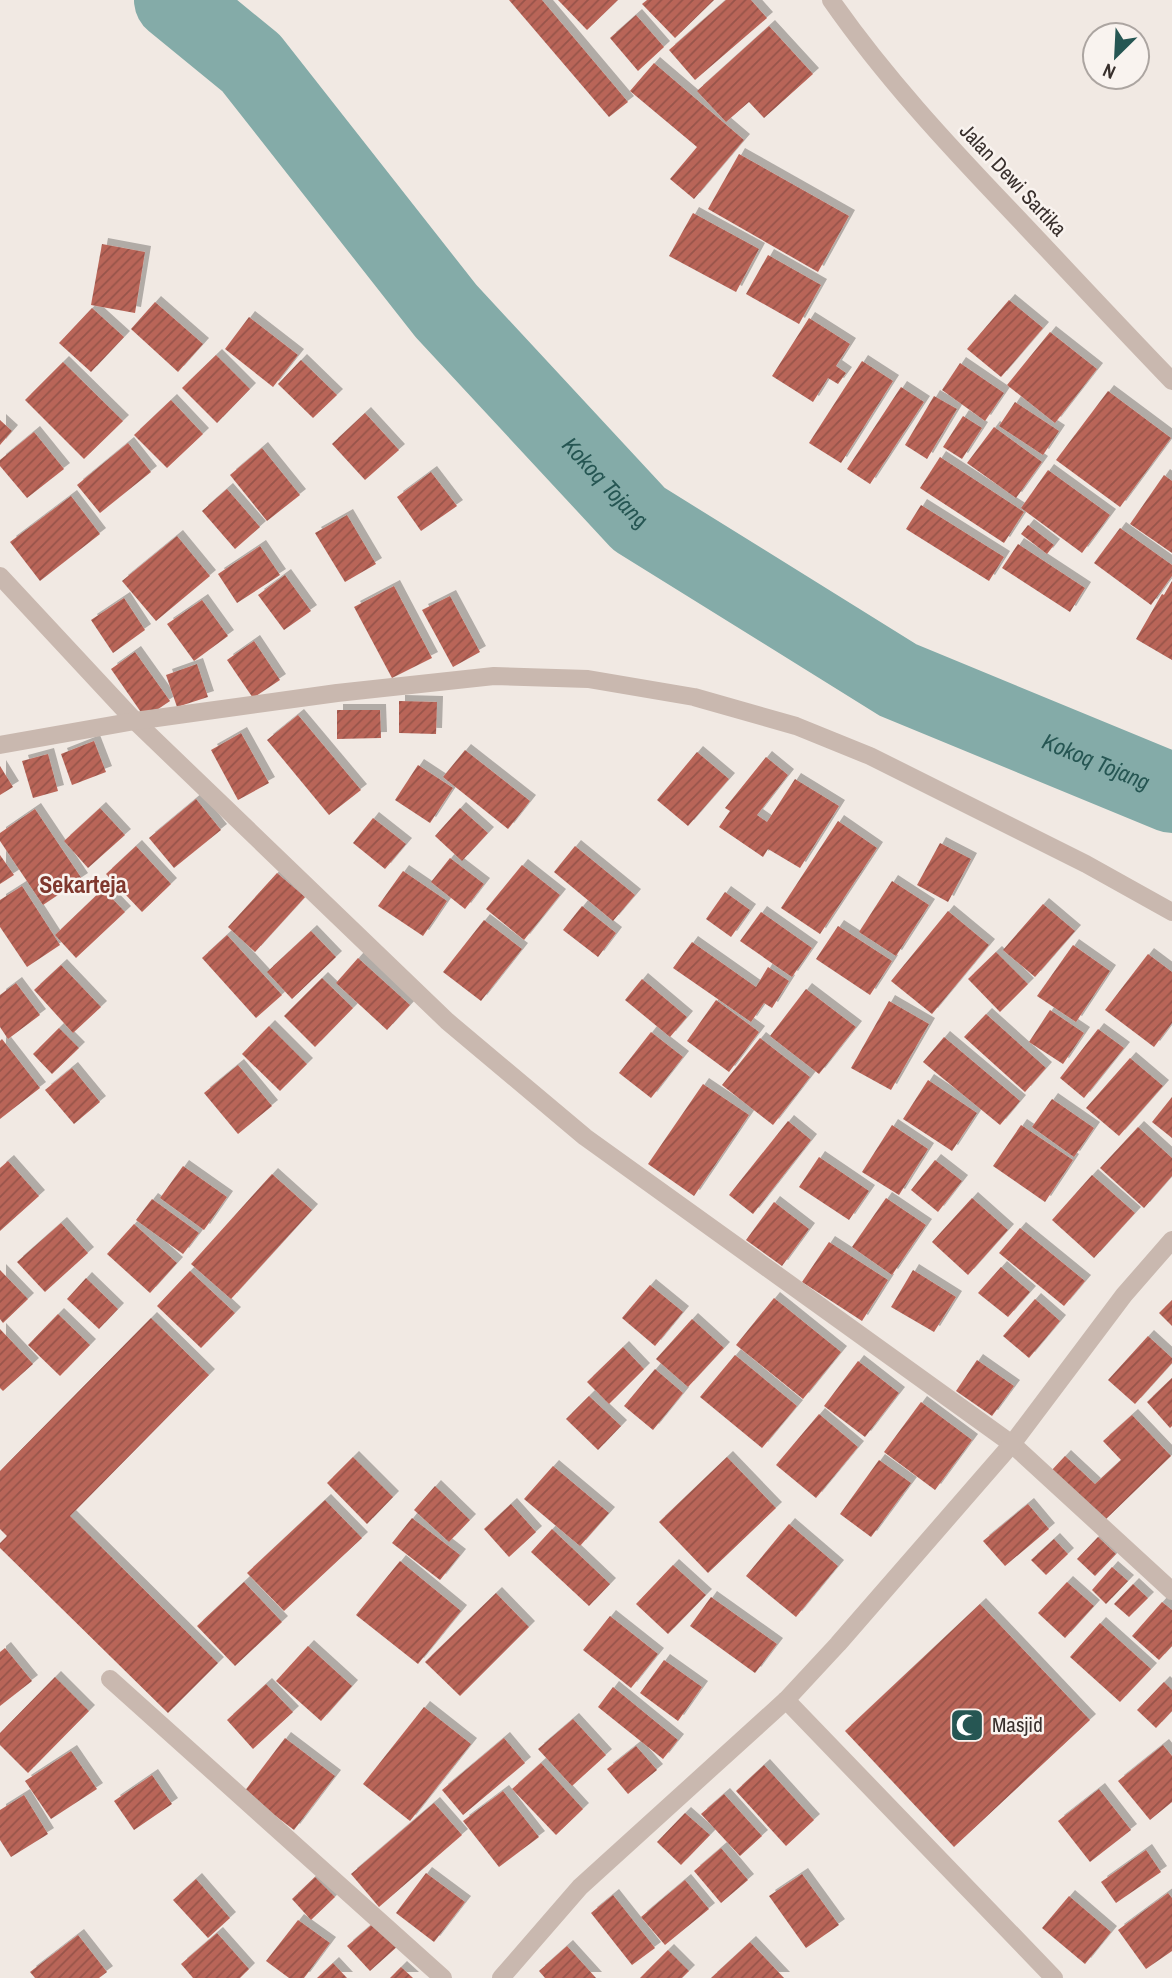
<svg xmlns="http://www.w3.org/2000/svg" width="1172" height="1978" viewBox="0 0 1172 1978" font-family="'Archivo Narrow',sans-serif">
  <style>
    .lines { fill: none; stroke-linecap: round; stroke-linejoin: round }
    .river { stroke: #84aba8; stroke-width: 80 }
    .building { fill: url(#building-hatch); filter: url(#shadow) }
    .minor { stroke: #c9b8af; stroke-width: 18 }
    .tertiary { stroke: #c9b8af; stroke-width: 18 }
    .labels { text-anchor: middle; stroke-width: 5; stroke-linejoin: round; paint-order: stroke }
    .street-label { font-size: 21px; fill: #382f2c; stroke: #f9f3ef }
    .poi-label { font-size: 21px; fill: #382f2c; stroke: #f9f3ef; text-anchor: start }
    .water-label { font-size: 23px; font-style: italic; fill: #265653; stroke: #f9f3ef }
    .quarter-label { font-size: 24px; font-weight: bold; fill: #7f382e; stroke: #f9f3ef }
  </style>
  <defs>
    <pattern id="building-hatch" width="6" height="6" patternUnits="userSpaceOnUse" patternTransform="scale(1.75)"><rect width="6" height="6" fill="#b96559"/><path d="M-1 1l2-2M0 6l6-6M5 7l2-2" fill="none" stroke="#97544a"/></pattern>
    <filter id="shadow"><feDropShadow dx="6" dy="-6" stdDeviation="0" flood-color="#0004"/></filter>
  </defs>
  <rect width="100%" height="100%" fill="#f1e9e3"/>
  <g class="lines">
    <path class="river" id="s1" d="M174 0 251 63 446 311 639 519 898 680 1172 793"/>
  </g>
  <g class="building">
    <path d="M509 0H542L628 102 609 117Z"/>
    <path d="M558 0H618L587 30Z"/>
    <path d="M647 0H714L675 38 642 4Z"/>
    <path d="M726 0H751L767 18 695 80 669 50Z"/>
    <path d="M636 15 664 47 638 71 610 38Z"/>
    <path d="M769 26 813 74 764 118 749 102 726 122 697 91Z"/>
    <path d="M654 63 744 140 694 199 670 179 697 147 630 91Z"/>
    <path d="M739 154 849 216 818 272 708 209Z"/>
    <path d="M693 213 759 249 736 292 669 256Z"/>
    <path d="M102 244 145 252 135 313 91 305Z"/>
    <path d="M768 255 821 285 799 324 746 294Z"/>
    <path d="M1009 300 1043 328 1001 377 967 349Z"/>
    <path d="M155 302 203 344 178 372 131 329Z"/>
    <path d="M92 308 124 337 91 372 59 343Z"/>
    <path d="M249 317 298 355 273 387 225 349Z"/>
    <path d="M809 318 850 344 836 366 846 373 838 384 828 378 813 402 772 376Z"/>
    <path d="M1050 332 1097 369 1055 423 1007 385Z"/>
    <path d="M216 355 250 389 217 423 182 388Z"/>
    <path d="M301 360 337 395 313 418 278 384Z"/>
    <path d="M862 361 893 381 841 463 809 443Z"/>
    <path d="M63 362 123 421 84 459 25 400Z"/>
    <path d="M960 363 1004 393 985 421 942 390Z"/>
    <path d="M901 387 924 402 870 484 847 469Z"/>
    <path d="M1108 391 1171 438 1120 507 1056 460Z"/>
    <path d="M934 396 957 409 927 459 905 445Z"/>
    <path d="M171 400 203 434 167 468 134 435Z"/>
    <path d="M1015 402 1059 431 1043 455 999 426Z"/>
    <path d="M365 413 399 450 365 480 332 444Z"/>
    <path d="M963 416 982 428 962 459 943 447Z"/>
    <path d="M0 420 12 431 0 445Z"/>
    <path d="M994 427 1042 462 1016 498 967 463Z"/>
    <path d="M34 432 64 469 27 498 0 466V460Z"/>
    <path d="M128 443 151 472 100 513 77 485Z"/>
    <path d="M262 448 300 495 267 521 230 475Z"/>
    <path d="M940 457 1024 512 1004 543 920 488Z"/>
    <path d="M1048 470 1110 515 1082 553 1021 508Z"/>
    <path d="M431 472 457 506 421 531 397 497Z"/>
    <path d="M1164 475 1172 481V553L1130 524Z"/>
    <path d="M227 489 260 527 235 549 202 511Z"/>
    <path d="M71 496 100 534 40 581 10 542Z"/>
    <path d="M921 505 1004 557 989 581 906 529Z"/>
    <path d="M347 515 376 564 345 582 315 533Z"/>
    <path d="M1028 525 1054 545 1047 554 1021 534Z"/>
    <path d="M1120 528 1172 565V576L1151 605 1094 563Z"/>
    <path d="M177 536 210 576 156 621 122 581Z"/>
    <path d="M1018 544 1085 588 1070 612 1002 568Z"/>
    <path d="M260 546 280 575 237 603 218 574Z"/>
    <path d="M285 575 311 611 284 630 258 595Z"/>
    <path d="M1172 581V660L1136 639 1162 594 1164 595Z"/>
    <path d="M394 586 432 658 392 678 354 607Z"/>
    <path d="M450 596 480 652 453 667 422 610Z"/>
    <path d="M124 598 145 630 113 653 91 620Z"/>
    <path d="M202 600 228 636 194 661 167 624Z"/>
    <path d="M254 641 280 680 253 698 227 660Z"/>
    <path d="M135 652 170 701 145 718 111 669Z"/>
    <path d="M197 664 208 697 177 707 166 675Z"/>
    <path d="M399 701 437 702 436 734 399 733Z"/>
    <path d="M337 710H380L381 738 337 739Z"/>
    <path d="M298 715 361 790 329 815 267 740Z"/>
    <path d="M241 733 269 783 238 800 211 750Z"/>
    <path d="M94 741 106 772 72 785 61 754Z"/>
    <path d="M465 750 530 801 508 829 443 777Z"/>
    <path d="M697 752 729 779 688 826 657 800Z"/>
    <path d="M48 754 58 791 33 798 22 761Z"/>
    <path d="M766 757 788 775 757 815 767 822 795 779 839 806 800 868 768 849 763 857 719 827 730 811 725 808Z"/>
    <path d="M418 765 453 788 430 823 395 800Z"/>
    <path d="M0 766 13 787 0 795Z"/>
    <path d="M196 799 221 830 174 868 149 838Z"/>
    <path d="M100 808 125 835 88 868 64 841Z"/>
    <path d="M460 808 488 833 462 861 435 836Z"/>
    <path d="M35 809 82 879 43 905 0 841V833Z"/>
    <path d="M373 818 406 844 385 869 353 843Z"/>
    <path d="M838 821 877 848 820 934 781 908Z"/>
    <path d="M940 843 971 859 948 902 917 885Z"/>
    <path d="M136 846 171 884 142 912 106 874Z"/>
    <path d="M575 846 635 895 613 921 554 872Z"/>
    <path d="M0 855 14 875 0 884Z"/>
    <path d="M450 858 484 884 465 909 431 882Z"/>
    <path d="M522 865 560 895 524 940 486 909Z"/>
    <path d="M403 871 447 901 423 936 378 906Z"/>
    <path d="M277 873 305 897 255 952 228 927Z"/>
    <path d="M892 881 929 905 896 956 859 932Z"/>
    <path d="M22 886 60 945 27 967 0 927V900Z"/>
    <path d="M103 889 125 912 76 958 55 935Z"/>
    <path d="M725 892 750 910 731 937 706 919Z"/>
    <path d="M1043 904 1075 931 1035 977 1003 950Z"/>
    <path d="M582 906 616 933 598 957 563 930Z"/>
    <path d="M948 911 989 945 932 1014 891 981Z"/>
    <path d="M761 912 812 948 792 977 740 941Z"/>
    <path d="M484 920 522 949 481 1001 443 972Z"/>
    <path d="M838 926 892 961 870 995 816 959Z"/>
    <path d="M311 931 336 957 292 999 267 972Z"/>
    <path d="M227 935 282 995 256 1018 202 958Z"/>
    <path d="M692 942 756 987 768 967 789 981 772 1008 764 1003 751 1022 673 968Z"/>
    <path d="M1073 945 1110 971 1076 1022 1037 996Z"/>
    <path d="M996 952 1028 984 1000 1012 968 979Z"/>
    <path d="M1148 954 1172 972V1023L1154 1047 1105 1010Z"/>
    <path d="M358 958 410 1005 387 1030 336 983Z"/>
    <path d="M61 965 101 1007 73 1033 34 990Z"/>
    <path d="M322 978 353 1008 315 1047 284 1016Z"/>
    <path d="M642 979 687 1017 670 1037 625 1000Z"/>
    <path d="M16 983 40 1015 8 1039 0 1027V995Z"/>
    <path d="M806 989 856 1027 819 1074 770 1036Z"/>
    <path d="M716 1000 759 1032 729 1072 687 1041Z"/>
    <path d="M889 1001 929 1024 891 1090 851 1068Z"/>
    <path d="M1050 1010 1084 1033 1063 1064 1029 1042Z"/>
    <path d="M986 1014 1046 1068 1025 1092 964 1037Z"/>
    <path d="M269 1026 307 1064 280 1091 242 1054Z"/>
    <path d="M59 1028 79 1048 52 1074 33 1054Z"/>
    <path d="M1098 1029 1124 1048 1084 1098 1060 1078Z"/>
    <path d="M651 1032 683 1057 651 1098 619 1073Z"/>
    <path d="M944 1037 1020 1101 1000 1125 923 1062Z"/>
    <path d="M760 1038 810 1077 773 1125 722 1085Z"/>
    <path d="M2 1039 40 1088 0 1119V1041Z"/>
    <path d="M1130 1058 1163 1086 1119 1136 1086 1108Z"/>
    <path d="M238 1065 272 1106 238 1134 204 1093Z"/>
    <path d="M72 1068 100 1102 74 1124 45 1090Z"/>
    <path d="M928 1080 977 1113 952 1151 903 1119Z"/>
    <path d="M703 1084 749 1115 694 1196 648 1164Z"/>
    <path d="M1172 1097V1138L1152 1122Z"/>
    <path d="M1052 1099 1094 1128 1074 1157 1032 1127Z"/>
    <path d="M788 1121 811 1140 753 1214 729 1195Z"/>
    <path d="M892 1125 928 1149 899 1195 862 1172Z"/>
    <path d="M1021 1125 1073 1160 1045 1202 993 1166Z"/>
    <path d="M1138 1127 1172 1158V1176L1144 1208 1100 1168Z"/>
    <path d="M819 1157 869 1191 849 1220 799 1187Z"/>
    <path d="M935 1160 962 1181 938 1212 911 1190Z"/>
    <path d="M8 1161 39 1196 0 1231V1168Z"/>
    <path d="M183 1166 227 1197 204 1230 160 1198Z"/>
    <path d="M272 1174 312 1210 231 1299 191 1264Z"/>
    <path d="M1092 1175 1135 1213 1094 1258 1052 1220Z"/>
    <path d="M886 1198 926 1225 892 1275 852 1247Z"/>
    <path d="M972 1198 1008 1230 968 1275 932 1242Z"/>
    <path d="M152 1199 199 1233 183 1254 136 1220Z"/>
    <path d="M774 1202 809 1229 782 1266 746 1240Z"/>
    <path d="M61 1223 88 1253 45 1292 17 1262Z"/>
    <path d="M134 1224 177 1263 150 1293 107 1254Z"/>
    <path d="M1020 1228 1085 1281 1064 1306 999 1253Z"/>
    <path d="M829 1242 888 1280 862 1321 802 1282Z"/>
    <path d="M1001 1267 1030 1292 1008 1317 978 1293Z"/>
    <path d="M0 1270 28 1299 3 1323 0 1319Z"/>
    <path d="M913 1270 956 1297 934 1332 891 1307Z"/>
    <path d="M190 1271 235 1313 201 1348 157 1306Z"/>
    <path d="M86 1278 118 1309 99 1329 67 1299Z"/>
    <path d="M650 1285 683 1312 655 1346 622 1318Z"/>
    <path d="M774 1298 841 1352 803 1399 736 1345Z"/>
    <path d="M1035 1299 1060 1321 1029 1358 1003 1336Z"/>
    <path d="M1172 1300V1326L1159 1313Z"/>
    <path d="M58 1314 90 1345 60 1376 28 1345Z"/>
    <path d="M151 1318 209 1375 70 1516 218 1663 168 1713 0 1548V1543L7 1536 0 1529V1471Z"/>
    <path d="M692 1319 724 1348 688 1387 656 1359Z"/>
    <path d="M0 1329 33 1364 3 1391 0 1388Z"/>
    <path d="M1148 1336 1172 1358V1363L1135 1404 1108 1380Z"/>
    <path d="M623 1347 644 1369 609 1404 587 1382Z"/>
    <path d="M735 1355 797 1406 762 1448 700 1397Z"/>
    <path d="M977 1360 1014 1386 992 1416 956 1391Z"/>
    <path d="M858 1361 899 1393 865 1437 824 1406Z"/>
    <path d="M655 1369 683 1393 653 1430 624 1406Z"/>
    <path d="M1172 1378V1426L1170 1428 1147 1402Z"/>
    <path d="M589 1396 621 1426 598 1450 566 1419Z"/>
    <path d="M921 1402 972 1440 935 1490 884 1452Z"/>
    <path d="M819 1414 858 1447 816 1498 776 1465Z"/>
    <path d="M1132 1415 1171 1456 1104 1521 1051 1471 1065 1456 1095 1484 1121 1460 1103 1441Z"/>
    <path d="M353 1457 393 1497 367 1524 327 1483Z"/>
    <path d="M727 1457 776 1508 708 1573 659 1522Z"/>
    <path d="M879 1460 911 1483 871 1537 840 1514Z"/>
    <path d="M553 1466 609 1513 580 1546 524 1499Z"/>
    <path d="M435 1486 470 1520 449 1542 414 1510Z"/>
    <path d="M325 1500 362 1538 284 1611 247 1573Z"/>
    <path d="M511 1504 536 1532 509 1557 484 1529Z"/>
    <path d="M1028 1504 1049 1529 1005 1566 983 1541Z"/>
    <path d="M412 1518 460 1555 440 1580 392 1543Z"/>
    <path d="M789 1524 838 1566 796 1617 746 1576Z"/>
    <path d="M552 1529 610 1584 589 1606 531 1552Z"/>
    <path d="M1098 1537 1116 1554 1095 1576 1077 1559Z"/>
    <path d="M1054 1539 1068 1554 1046 1575 1031 1560Z"/>
    <path d="M400 1561 461 1611 418 1664 356 1615Z"/>
    <path d="M673 1565 706 1595 668 1634 636 1604Z"/>
    <path d="M1112 1567 1128 1581 1106 1604 1092 1590Z"/>
    <path d="M244 1582 282 1622 235 1666 197 1626Z"/>
    <path d="M1067 1582 1094 1606 1065 1638 1038 1613Z"/>
    <path d="M1133 1584 1148 1598 1129 1617 1114 1604Z"/>
    <path d="M496 1593 529 1627 460 1696 425 1662Z"/>
    <path d="M711 1597 777 1644 755 1673 690 1626Z"/>
    <path d="M1162 1602 1172 1610V1646L1159 1660 1132 1636Z"/>
    <path d="M980 1604 1090 1720 954 1847 845 1731Z"/>
    <path d="M610 1616 658 1654 631 1688 583 1650Z"/>
    <path d="M1100 1623 1151 1669 1120 1702 1070 1657Z"/>
    <path d="M308 1646 352 1686 321 1721 276 1681Z"/>
    <path d="M5 1648 32 1681 0 1706V1652Z"/>
    <path d="M664 1660 702 1687 678 1721 640 1693Z"/>
    <path d="M55 1677 89 1711 28 1773 0 1745V1733Z"/>
    <path d="M1164 1682 1172 1690V1711L1156 1728 1137 1710Z"/>
    <path d="M266 1684 293 1712 253 1749 227 1720Z"/>
    <path d="M613 1687 678 1740 663 1759 598 1707Z"/>
    <path d="M424 1707 471 1744 410 1821 363 1784Z"/>
    <path d="M573 1719 606 1755 572 1786 538 1749Z"/>
    <path d="M285 1738 335 1776 294 1830 244 1792Z"/>
    <path d="M504 1738 525 1763 463 1815 442 1790Z"/>
    <path d="M1163 1745 1172 1756V1802L1150 1820 1118 1781Z"/>
    <path d="M636 1746 657 1770 628 1794 607 1769Z"/>
    <path d="M71 1751 97 1789 51 1819 25 1781Z"/>
    <path d="M541 1763 583 1809 556 1835 512 1789Z"/>
    <path d="M764 1765 814 1820 786 1846 736 1791Z"/>
    <path d="M152 1775 172 1804 134 1830 114 1801Z"/>
    <path d="M1099 1789 1131 1830 1090 1862 1058 1821Z"/>
    <path d="M503 1791 539 1837 499 1867 463 1821Z"/>
    <path d="M724 1794 762 1836 740 1856 701 1814Z"/>
    <path d="M24 1795 48 1834 11 1857 0 1840V1810Z"/>
    <path d="M434 1803 462 1835 379 1907 351 1874Z"/>
    <path d="M685 1813 710 1835 681 1865 657 1842Z"/>
    <path d="M721 1848 748 1880 721 1903 694 1871Z"/>
    <path d="M1146 1850 1161 1872 1116 1903 1101 1882Z"/>
    <path d="M426 1873 465 1902 434 1942 396 1913Z"/>
    <path d="M802 1874 839 1925 806 1948 769 1896Z"/>
    <path d="M315 1877 335 1897 311 1920 292 1899Z"/>
    <path d="M196 1879 230 1918 208 1938 173 1900Z"/>
    <path d="M685 1880 709 1909 665 1945 641 1917Z"/>
    <path d="M1168 1893 1172 1898V1951L1146 1969 1118 1930Z"/>
    <path d="M613 1895 655 1948 632 1965 591 1913Z"/>
    <path d="M1069 1896 1111 1932 1085 1964 1042 1928Z"/>
    <path d="M298 1920 330 1943 304 1978H289L266 1961Z"/>
    <path d="M376 1921 399 1945 370 1971 347 1946Z"/>
    <path d="M217 1933 249 1969 240 1978H193L181 1964Z"/>
    <path d="M78 1935 107 1972 99 1978H35L30 1972Z"/>
    <path d="M750 1942 784 1978H711Z"/>
    <path d="M567 1946 596 1978H545L539 1971Z"/>
    <path d="M668 1950 689 1971 682 1978H640Z"/>
    <path d="M333 1963 347 1978H317Z"/>
    <path d="M401 1967 413 1978H390Z"/>
  </g>
  <g class="lines">
    <g class="minor">
      <path d="M0 576 135 721 447 1021 585 1137 1012 1444 1172 1591"/>
      <path d="M0 745 135 721 337 693 494 676 588 679 694 697 796 726 870 756 1086 864 1172 912"/>
      <path d="M110 1679 443 1978"/>
      <path d="M786 1700 1054 1978"/>
      <path d="M501 1978 580 1887 786 1700 838 1644 1012 1444 1124 1295 1172 1240"/>
    </g>
    <path class="tertiary" d="M831 0C884 76 947 144 1011 211 1065 268 1118 325 1172 381"/>
  </g>
  <defs>
    <g id="mosque-square" transform="scale(1.75)"><rect x="-9" y="-9" width="18" height="18" rx="4" fill="#265653" stroke="#f9f3ef"/><path d="M3.5-4.9A6 6 0 1 0 3.5 4.9A5 5 0 1 1 3.5-4.9Z" fill="#fff"/></g>
  </defs>
  <g fill-rule="evenodd">
    <use href="#mosque-square" x="967" y="1725"/>
  </g>
  <g class="labels">
    <g class="street-label">
      <text transform="translate(1013 180) rotate(47)" y="7">Jalan Dewi Sartika</text>
    </g>
    <g class="poi-label">
      <text x="992" y="1732">Masjid</text>
    </g>
    <g class="water-label">
      <text dy="8" stroke="none"><textPath href="#s1" startOffset="649">Kokoq Tojang</textPath></text>
      <text dy="8" stroke="none"><textPath href="#s1" startOffset="1218">Kokoq Tojang</textPath></text>
    </g>
    <g class="quarter-label">
      <text x="83" y="893">Sekarteja</text>
    </g>
  </g>
  <g transform="translate(1116 56) rotate(204)"><circle r="33" fill="#f9f3ef" stroke="#aca5a1" stroke-width="2"/>
  <path d="M0-5L12 26L0 18L-12 26Z" fill="#265653"/>
  <text y="-10" font-size="19" font-weight="bold" text-anchor="middle" fill="#382f2c">N</text>
  </g>
</svg>
